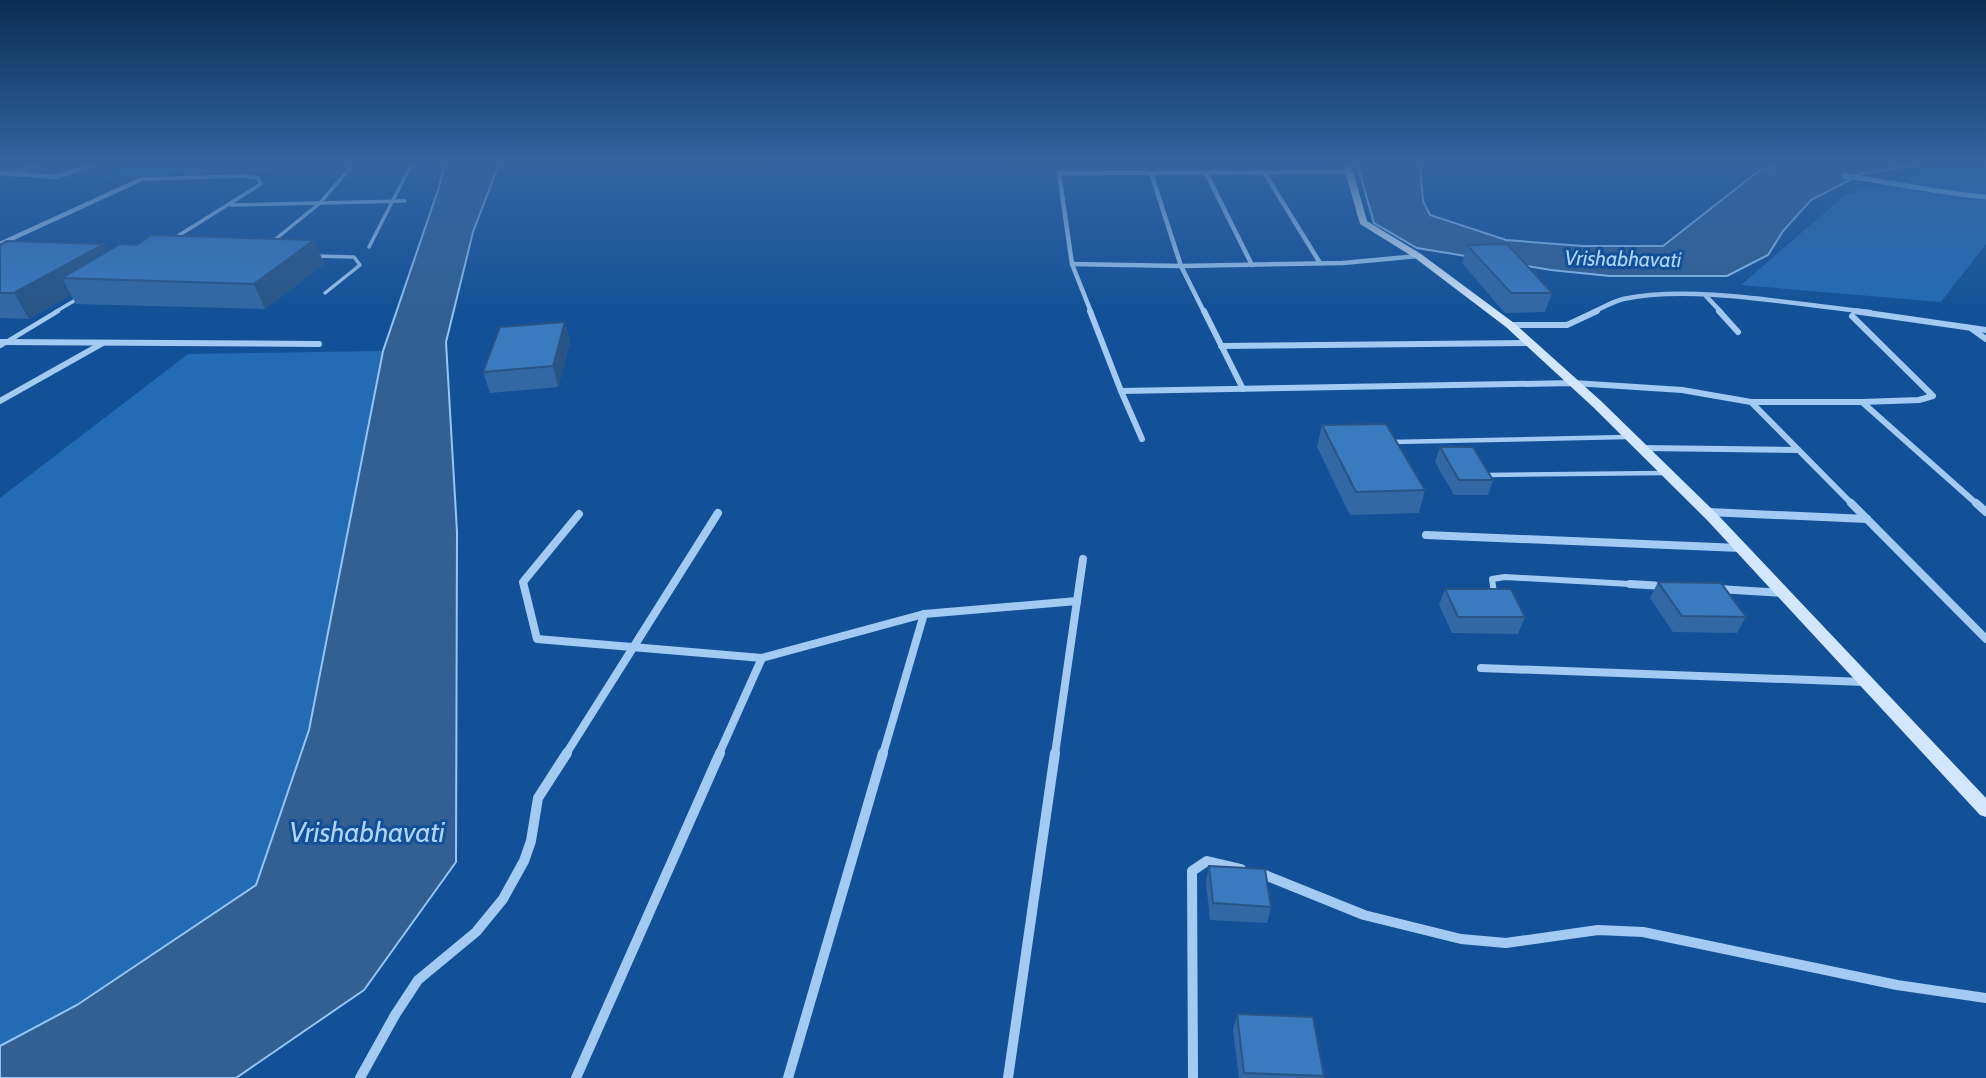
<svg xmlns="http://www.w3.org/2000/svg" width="1986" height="1078" viewBox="0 0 1986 1078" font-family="Cabin,sans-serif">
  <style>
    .green { fill: #246bb6 }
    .water { fill: #326093; stroke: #94c5f6; stroke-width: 2 }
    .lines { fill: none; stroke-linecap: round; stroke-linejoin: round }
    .stream { stroke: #94c5f6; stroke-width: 5 }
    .lane-far2 { stroke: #a2caf3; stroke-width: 3.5 }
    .lane-far1 { stroke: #a2caf3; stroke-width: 4.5 }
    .lane { stroke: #a2caf3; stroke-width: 6 }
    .street-far3 { stroke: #a2caf3; stroke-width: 4.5 }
    .street-far2 { stroke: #a2caf3; stroke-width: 6 }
    .street-far1 { stroke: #a2caf3; stroke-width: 8 }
    .street { stroke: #a2caf3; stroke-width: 10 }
    .secondary { fill: #d2e6fd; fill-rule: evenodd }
    .wall { fill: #3269a4 }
    .shaded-wall { fill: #295586 }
    .building { fill: #3a7abf; stroke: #295586; stroke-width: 2 }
    .labels { text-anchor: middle; stroke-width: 6; stroke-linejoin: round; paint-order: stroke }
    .far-water-label { font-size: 21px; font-style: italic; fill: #aed4fa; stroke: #125197 }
    .near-water-label { font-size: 28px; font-style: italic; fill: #aed4fa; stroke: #125197 }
  </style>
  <rect width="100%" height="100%" fill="#125197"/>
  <g class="green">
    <path d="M135 164H398L105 177Z"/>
    <path d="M1986 164V244L1941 302 1741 285 1844 196 1924 169Z"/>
    <path d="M383 351 309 730 256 885 77 1005 0 1046V498L188 354Z"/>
  </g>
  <g class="water">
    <path d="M445 164H499L473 232 446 342 457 532 456 862 364 990 236 1078H0V1046L77 1005 256 885 309 730 383 351 439 187Z"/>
    <path d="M1357 164H1420L1423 201 1430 215 1506 240 1583 246H1663L1760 170 1779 164H1925L1861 174 1811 200 1783 231 1768 255 1727 276H1610L1551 270 1417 248 1374 223Z"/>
  </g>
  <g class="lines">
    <path class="stream" d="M1844 176C1892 182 1938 193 1986 197"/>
    <g class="lane-far2">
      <path d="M142 179 244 176 258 178 261 184 173 239"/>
      <path d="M231 205 405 201"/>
      <path d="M272 242 320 203 350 168"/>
      <path d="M369 247 410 167"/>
      <path d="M316 256 354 257 360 265 325 293"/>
      <path d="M55 312 79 298"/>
    </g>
    <g class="lane-far1">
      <path d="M0 346 58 311"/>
      <path d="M1392 442 1627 437"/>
      <path d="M1489 475 1664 473"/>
    </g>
    <path class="lane" d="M1494 593 1492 579 1505 577 1630 584"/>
    <g class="street-far3">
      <path d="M16 172 38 164"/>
      <path d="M1264 172 1320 263"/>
      <path d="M0 173 56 177 95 164"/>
      <path d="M1151 173 1181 266 1343 263 1418 256"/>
      <path d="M1206 173 1252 265"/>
      <path d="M0 244 142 179"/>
      <path d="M1072 264 1181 266 1204 312"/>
      <path d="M1706 296 1721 312"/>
      <path d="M1091 312 1072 264 1059 173 1349 172"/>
      <path d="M1593 312C1602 308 1612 302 1623 299 1693 284 1797 305 1870 312"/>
    </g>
    <g class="street-far2">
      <path d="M1090 311 1121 391 1574 383 1682 390 1751 402"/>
      <path d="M1204 311 1243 389"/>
      <path d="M1719 311 1738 332"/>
      <path d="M1854 311 1986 330"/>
      <path d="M1852 316 1933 396 1919 400 1862 402"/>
      <path d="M1510 325H1567L1597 311"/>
      <path d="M1972 329 1986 339"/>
      <path d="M0 342 319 344"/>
      <path d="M1221 346 1530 343"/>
      <path d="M1121 391 1142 439"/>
      <path d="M0 401 103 343"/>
      <path d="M1643 448 1798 450"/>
      <path d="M1853 505 1751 402H1862L1978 505"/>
    </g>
    <g class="street-far1">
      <path d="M1851 503 1986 639"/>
      <path d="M1976 503 1986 512"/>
      <path d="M1708 512 1867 519"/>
      <path d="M579 514 523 582 537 639 762 658 924 614 1077 601"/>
      <path d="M1426 535 1740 548"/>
      <path d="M1630 584 1664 586"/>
      <path d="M1718 589 1783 593"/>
      <path d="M1481 668 1864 682"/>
      <path d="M566 754 718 513"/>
      <path d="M719 754 762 658"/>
      <path d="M883 754 924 614"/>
      <path d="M1055 754 1083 559"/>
    </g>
    <g class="street">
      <path d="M1260 873 1364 915 1461 939 1506 943 1598 930 1643 932 1897 985 1986 998"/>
      <path d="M360 1078 395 1015 418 980 476 932 503 899 524 861 531 841 538 798 567 753"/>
      <path d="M576 1078 720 753"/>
      <path d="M788 1078 883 753"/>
      <path d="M1008 1078 1055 753"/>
      <path d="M1193 1078 1192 871 1207 861 1241 869"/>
    </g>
    <path class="secondary" d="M1343 164H1351L1367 221 1421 254 1514 323 1601 401 1717 514 1986 798V817L1980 815 1707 520 1593 407 1506 327 1415 258 1360 224Z"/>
  </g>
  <g class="wall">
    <path d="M314 240 324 264 265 309 76 304 71 295 29 319 0 318V245L108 251 136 245Z"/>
    <path d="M1467 245 1552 293 1545 312 1505 313 1462 263Z"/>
    <path d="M565 322 570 343 558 387 490 393 483 372Z"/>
    <path d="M1322 425 1425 490 1419 513 1350 515 1317 447Z"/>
    <path d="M1440 447 1493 480 1488 495H1454L1435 462Z"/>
    <path d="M1658 582 1746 617 1737 633 1673 632 1650 598Z"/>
    <path d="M1445 589 1525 617 1518 634 1452 633 1439 605Z"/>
    <path d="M1209 866 1271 907 1267 923 1210 920 1206 882Z"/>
    <path d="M1237 1014 1324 1076V1078H1239L1233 1030Z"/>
  </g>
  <g class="shaded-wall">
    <path d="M314 240 324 264 265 309 254 284Z"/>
    <path d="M104 244 116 268 62 278 71 295 29 319 14 293Z"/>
    <path d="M565 322 570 343 558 387 553 366Z"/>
  </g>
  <g class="building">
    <path d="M152 235 314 240 254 284 62 278 120 244 136 245Z"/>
    <path d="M7 241 104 244 14 293H0V245Z"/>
    <path d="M1507 244 1552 293H1511L1467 245Z"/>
    <path d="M565 322 553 366 483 372 500 327Z"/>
    <path d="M1386 424 1425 490 1356 492 1322 425Z"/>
    <path d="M1440 447H1473L1493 480H1459Z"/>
    <path d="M1658 582 1721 583 1746 617 1682 616Z"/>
    <path d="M1445 589H1511L1525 617H1458Z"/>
    <path d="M1209 866 1265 869 1271 907 1213 903Z"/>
    <path d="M1237 1014 1313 1017 1324 1076 1244 1073Z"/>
  </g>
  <linearGradient id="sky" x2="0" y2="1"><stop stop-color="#0a2d53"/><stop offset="0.52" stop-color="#3365a1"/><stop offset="1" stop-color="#3365a1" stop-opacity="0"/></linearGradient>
  <rect width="1986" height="315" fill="url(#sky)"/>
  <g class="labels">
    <g class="far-water-label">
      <text transform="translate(1623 259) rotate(1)" y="7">Vrishabhavati</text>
    </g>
    <g class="near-water-label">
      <text x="367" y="842">Vrishabhavati</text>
    </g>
  </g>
</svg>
